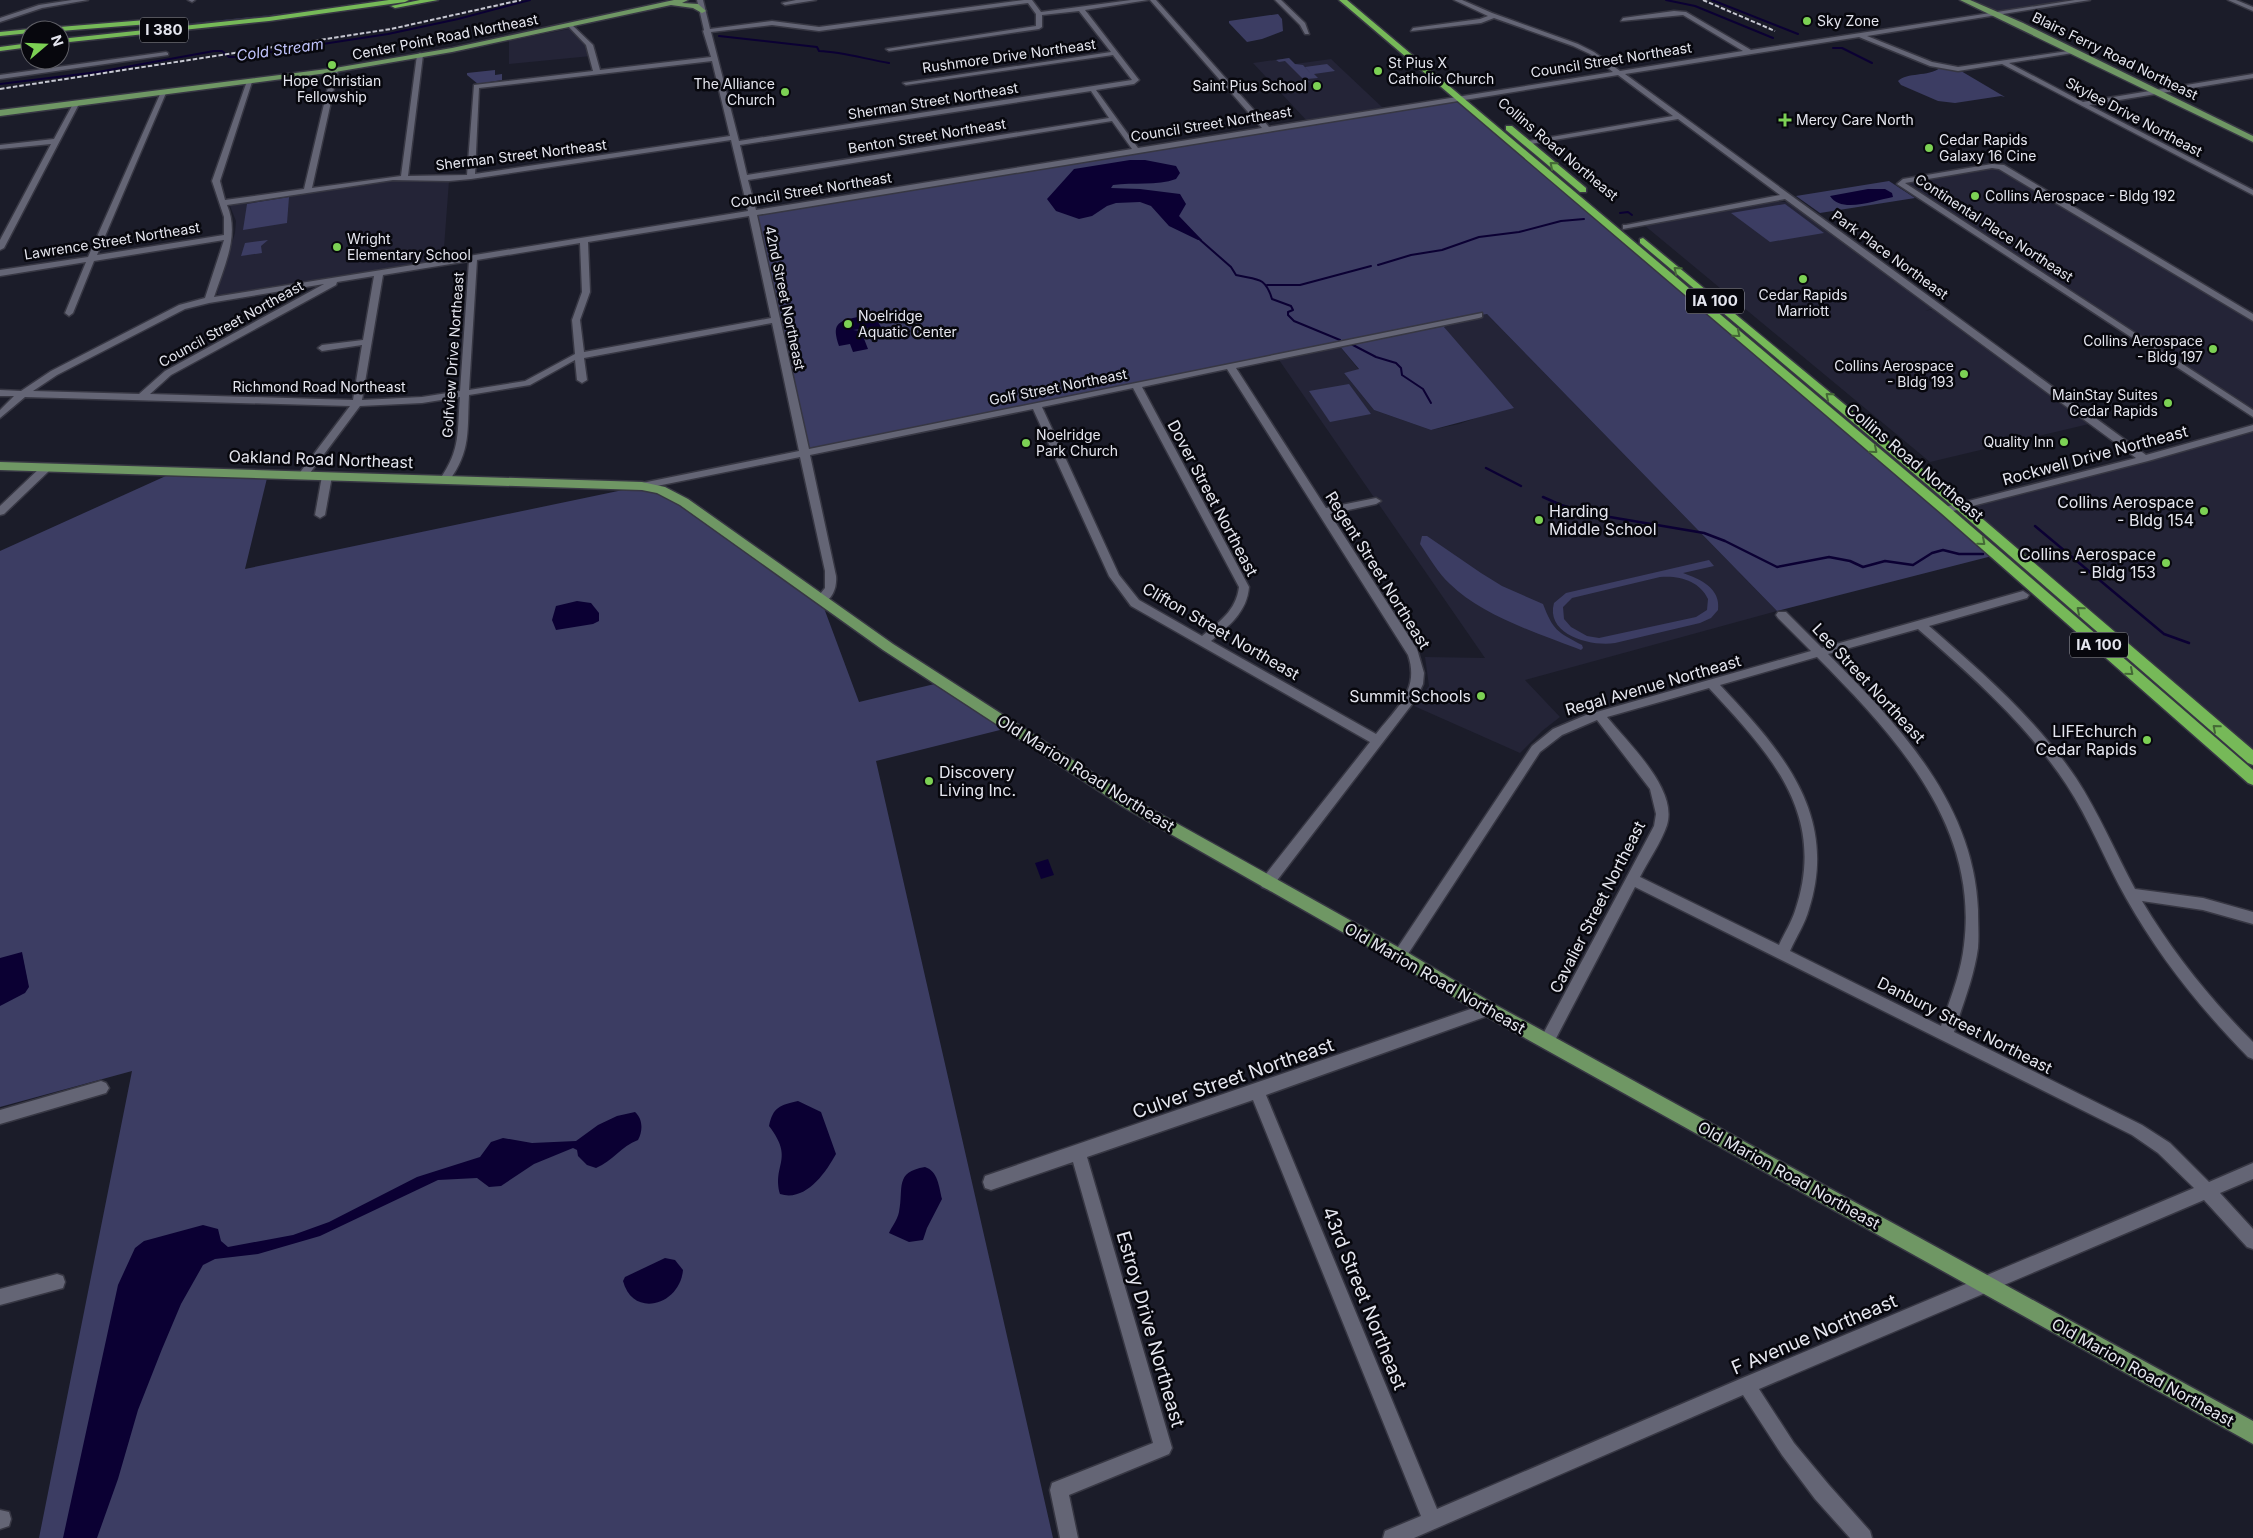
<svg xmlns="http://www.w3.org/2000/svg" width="2253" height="1538" viewBox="0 0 2253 1538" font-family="Inter,sans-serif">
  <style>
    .built { fill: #242437 }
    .green { fill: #3c3d63; fill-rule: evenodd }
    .water { fill: #0b0033 }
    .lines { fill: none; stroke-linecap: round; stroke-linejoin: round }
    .stream-far1 { stroke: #0b0033; stroke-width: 2 }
    .stream { stroke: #0b0033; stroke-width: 2.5 }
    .minor-casing { stroke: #373743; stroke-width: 3 }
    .major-casing { stroke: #373743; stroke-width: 3 }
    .highway-casing { stroke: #373743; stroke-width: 3 }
    .minor { fill: #646575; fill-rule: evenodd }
    .major { fill: #6f9764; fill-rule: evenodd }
    .highway { fill: #76b958; fill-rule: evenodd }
    .rail { stroke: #c6c7d1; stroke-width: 2; stroke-dasharray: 4.5 2; stroke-linecap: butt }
    .oneway { stroke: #446936 }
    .poi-dot { fill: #7cd154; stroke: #07070d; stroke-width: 2 }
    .labels { text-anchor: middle; stroke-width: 5; stroke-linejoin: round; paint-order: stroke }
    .far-poi-label { font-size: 14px; fill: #e5e6ef; stroke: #07070d; text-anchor: start }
    .far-street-label { font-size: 14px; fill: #e5e6ef; stroke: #07070d }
    .shield { fill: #07070d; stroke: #a2a3ab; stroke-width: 1 }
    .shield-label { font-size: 15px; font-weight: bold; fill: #e5e6ef }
    .far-water-label { font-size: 15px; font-style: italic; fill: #c0c3fb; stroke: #07070d }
    .street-label { font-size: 16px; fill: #e5e6ef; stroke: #07070d }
    .poi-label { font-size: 16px; fill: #e5e6ef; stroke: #07070d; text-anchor: end }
    .near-street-label { font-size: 19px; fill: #e5e6ef; stroke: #07070d }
  </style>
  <rect width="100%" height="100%" fill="#1b1c29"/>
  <g class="built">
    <path d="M1964 0H2087L1996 14Z"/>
    <path d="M569 29 587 45 591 56 509 64V41Z"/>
    <path d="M1289 58 1295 64 1331 59 1383 108 1307 121 1253 63Z"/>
    <path d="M1992 166 2001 167 2253 318V414L1901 184 1903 181Z"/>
    <path d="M389 181H449L443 261 221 295 217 294 235 233 236 221 230 206 235 203Z"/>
    <path d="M1778 201 1791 203 1934 308 1925 311 1934 309 2089 424 1930 462 1644 225Z"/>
    <path d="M1487 314 1777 611 1525 680 1560 717 1542 731 1520 753 1414 706 1429 686 1425 657 1485 658 1277 357 1338 344 1359 370 1344 373 1374 410 1431 430 1459 424 1490 413 1444 326 1454 320Z"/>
    <path d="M2253 428V759L1960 506Z"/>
  </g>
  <g class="green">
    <path d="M381 0H389L284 14 60 37 299 12Z"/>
    <path d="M1278 14 1282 19 1283 31 1262 39 1247 42 1229 23V21Z"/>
    <path d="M1289 58 1295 64 1303 65 1312 75 1305 67 1327 64 1335 71 1314 74 1318 78 1307 79 1310 82 1307 83 1285 61 1279 62 1276 60Z"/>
    <path d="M1940 68 1961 71 2005 97 2001 96 1955 103 1938 101 1901 85 1898 81C1907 72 1928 77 1940 68Z"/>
    <path d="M495 70V75L502 74V80L478 84 467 75V73Z"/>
    <path d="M1460 98 1996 555 1777 611 1487 314 1454 320 1444 327 1514 408 1431 430 1374 410 1344 373 1359 369 1338 344 803 453 753 214Z"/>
    <path d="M1889 181 1915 198 1820 213 1796 196Z"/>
    <path d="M289 197 287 223 243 230 247 204Z"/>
    <path d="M1785 204 1824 233 1770 242 1731 213Z"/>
    <path d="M268 240 261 246 262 253 241 256 245 243Z"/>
    <path d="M1349 384 1371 414 1330 422 1309 391Z"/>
    <path d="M268 474 245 569 642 486 661 490 821 600 859 702 943 682 1012 727 876 761 1053 1538H39L132 1071 0 1107V551L168 475Z"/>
    <path d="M1422 536H1427L1481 573 1502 586 1543 604C1553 630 1557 632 1582 645L1583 648 1581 650 1576 648C1536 633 1480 614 1450 584 1438 573 1429 557 1420 544Z"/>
    <path d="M1709 560 1714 566 1683 573C1700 579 1721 588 1718 610L1711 618 1700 623 1615 643C1592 647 1545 635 1554 603L1566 593ZM1660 577C1679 575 1700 581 1708 599L1707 610 1696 617 1599 638 1587 636 1571 627 1564 619 1563 607 1572 598Z"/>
  </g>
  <g class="water">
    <path d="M1130 160H1145L1176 166 1180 173 1176 179C1157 186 1133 182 1113 185L1111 188 1140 189 1180 194 1186 204 1179 216 1202 240H1198L1169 226 1151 206 1140 202 1116 203 1107 206 1092 216 1079 219 1056 211 1047 199 1074 169Z"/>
    <path d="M1868 189H1885L1892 193 1893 197C1876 200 1841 214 1830 196Z"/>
    <path d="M858 317C871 317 879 318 883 332L872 334 870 328 853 330 861 331 868 349 853 352 850 344 839 346C832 325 836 321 858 317Z"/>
    <path d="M577 601 591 603 599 613V621L593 624 556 630 552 620 556 606Z"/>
    <path d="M1048 859 1054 875 1041 879 1035 863Z"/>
    <path d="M22 952 29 987 25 993 0 1006V958Z"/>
    <path d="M798 1101 821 1112 836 1154C825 1174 805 1202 780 1194 772 1164 795 1160 769 1126 773 1107 780 1105 798 1101Z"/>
    <path d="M635 1112C643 1119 643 1131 638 1140 621 1146 613 1161 596 1168L587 1165 578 1156 577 1150 573 1148 534 1164 501 1186 489 1187 477 1178 438 1180 320 1236 258 1254 215 1259 203 1265 181 1304 162 1349 138 1410 118 1479 97 1538H63L118 1285 135 1248 144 1241 203 1225 218 1229 221 1241 228 1247 293 1235 329 1222 417 1177 480 1157 491 1142 503 1138 532 1143 576 1141 598 1125 617 1116Z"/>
    <path d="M925 1167C938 1171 939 1187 942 1199L927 1228 923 1240 909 1242 889 1233C892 1226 897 1221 899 1212 904 1188 894 1172 925 1167Z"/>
    <path d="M665 1258 675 1260 683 1270C680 1305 633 1319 623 1281L625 1277Z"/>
  </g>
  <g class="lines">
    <g class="stream-far1">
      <path d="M1666 0 1695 6 1773 38"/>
      <path d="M1712 0 1798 34"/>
      <path d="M719 36 817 47 819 51C843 52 865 59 889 63"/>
      <path d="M1833 48H1842L1872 63"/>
      <path d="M0 84 98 72 214 51H222L229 57H237L388 34 458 19 530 0"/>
      <path d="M1620 213 1628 212 1632 215"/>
      <path d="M1198 238 1231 267 1236 275C1257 280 1265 276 1272 299L1291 306 1293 310 1288 312V315L1294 321 1340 340"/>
      <path d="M1378 265 1411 255 1442 250 1479 237 1519 232 1561 221 1584 219"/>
      <path d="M1267 285H1300L1371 266"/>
      <path d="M1351 344 1376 357 1396 363 1401 368 1402 375 1423 389 1431 403"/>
    </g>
    <g class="stream">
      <path d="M1486 468 1521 486"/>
      <path d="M1543 497 1561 505 1598 515 1704 533 1725 541 1777 567 1829 557 1850 561 1863 567 1885 561 1913 565 1932 553 1943 550 1959 554H1983"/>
      <path d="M2035 526 2164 634 2189 643"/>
    </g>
    <g class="minor-casing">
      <g id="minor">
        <path d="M72 0H88L42 8 0 22V18L39 5Z"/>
        <path d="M188 0H195L192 2Z"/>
        <path d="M697 0H703L710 29 772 21 819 27 1024 0H1032L1041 12 1131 0H1148L1085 10 1139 80 1134 84 1096 90 1138 148 1262 128 1150 0H1156L1269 127 1613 72 1590 54 1573 46 1494 18 1481 23 1411 31 1413 28 1480 19 1488 16 1454 0H1462L1492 13 1578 44 1594 52 1620 71 1743 51 1683 15 1621 21 1623 18 1674 11 1686 12 1751 50 2075 0H2090L1867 36 1932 62 1958 67 2075 50V52L2073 53 2009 63 2083 102 2253 74V78L2089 105 2253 190V195L2002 64 1958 71 1930 66 1859 37 1625 74 2146 455 2253 425V431L2148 461 1945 513 1941 512V508L2136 458 1785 199 1623 229V225H1626L1780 195 1678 119 1525 145V141H1528L1673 116 1618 75 757 215 809 449 1482 313V317L1479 318 1236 368 1326 508 1376 498 1381 501 1376 504 1330 514 1417 649 1424 673 1423 684 1416 699 1272 887 1267 889 1262 887 1260 883 1262 879 1370 742 1131 606 1109 576 1033 409 810 455 836 576C837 587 833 600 821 604L815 600 825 588V571L800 457 642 489 637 486 642 483 799 451 772 323 584 358 587 380 582 383 577 380 575 360 530 385 469 395C467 432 471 450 449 481L445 482 440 479C461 449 457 432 460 397L422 403 360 406 307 477 303 478 298 475 350 406 25 397 0 418V410L14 396H0V390L21 391 51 371 179 305 205 298 224 240 94 261 73 313 69 316 65 313 86 262 0 276V270L88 257 161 92 166 93 97 255 224 235V217L212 181 247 81 252 82 220 181 225 200 304 189 332 70 335 68 338 70 312 188 401 176 417 55 420 53 423 55 408 176 467 175 474 85 593 71 586 45 568 26 570 23 593 45 600 70 711 57 703 31 704 30ZM1028 3 1036 14V26L886 49 889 51 1039 29 1042 27V15L1079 11 1111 52 903 83 906 85 1113 55 1132 80 739 141 711 32 772 25 819 31ZM712 61 730 136 475 174 479 88ZM1091 91 1109 118 747 175 740 145ZM1112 121 1132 149 756 210 748 180ZM731 140 748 211 214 297C224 267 240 235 227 205L393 180 449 181 471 179ZM749 216 771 318 584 352 580 320 590 292 588 242ZM580 243 582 292 572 320 575 354 525 381 469 390 477 260ZM469 261 460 391 422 397 362 400 383 275ZM374 276 363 340 322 345 318 348 322 351 362 345 353 400 150 394 171 375 336 285 337 282ZM324 284 165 371 139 394 33 391 57 375 185 309 209 303ZM1227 369 1408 655C1420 690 1396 708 1376 734L1211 641C1229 626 1247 612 1249 587L1142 387ZM1133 388 1239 587C1236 611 1219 622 1202 636L1139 600 1119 575 1042 407Z"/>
        <path d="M796 0H816L785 5 782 3Z"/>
        <path d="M1275 0H1281L1305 23 1309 34H1305L1300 25Z"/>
        <path d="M2228 0H2236L2253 7V11Z"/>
        <path d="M166 52 168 53V55L0 79V75Z"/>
        <path d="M76 102 79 104 4 248 0 250V240L51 144 0 149V145L54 139 73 104Z"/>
        <path d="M1992 164 2004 165 2253 314V321L1999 169 1992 168 1905 183 2253 410V417L1897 184 1903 179Z"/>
        <path d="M46 465 51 468 50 470 4 514 0 515V506L42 466Z"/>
        <path d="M327 473 332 476 325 515 320 518 315 515 322 476Z"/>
        <path d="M2023 591 2029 595 2027 598 1929 626C1982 672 2036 719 2076 778 2099 813 2115 852 2135 889L2203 898 2253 912V924L2203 910 2142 901C2173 953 2211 1000 2253 1042V1059L2248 1057C2201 1009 2159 957 2126 898 2105 861 2090 820 2066 784 2026 724 1972 676 1918 629L1828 654C1899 725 1974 804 1978 910 1978 923 1979 935 1978 948 1974 977 1963 1004 1954 1032L2142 1125 2170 1143 2209 1182 2253 1163V1179L2220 1193 2253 1229V1249L2247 1247 2204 1200 1759 1389 1794 1443 1829 1485 1870 1531 1872 1538H1850L1815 1499 1782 1455 1743 1395 1414 1538H1383L1385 1531 1421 1516 1253 1100 1087 1157 1172 1448 1169 1454 1069 1495 1078 1538H1060L1050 1490 1052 1483 1153 1443 1073 1162 991 1190 985 1188 983 1182 985 1176 1488 1003 1493 1004 1495 1009 1493 1014 1266 1095 1437 1509 1740 1379 2194 1188 2158 1153 2132 1135 1635 887 1552 1046 1547 1048 1542 1046 1540 1041 1542 1036 1654 826 1656 814 1650 789 1597 720 1562 735 1540 752 1404 960 1399 962 1394 960 1392 956 1532 746 1553 729 1586 715 1811 651 1778 618 1776 615 1778 612H1786L1822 648ZM1817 657C1895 736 1979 825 1964 945 1961 973 1950 999 1941 1026L1790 951C1796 937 1805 924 1809 909 1839 814 1781 750 1720 685ZM1709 688C1770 754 1828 814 1795 911 1791 923 1784 934 1779 945L1640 877C1648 861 1661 843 1667 825 1678 789 1628 743 1607 717Z"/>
        <path d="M101 1081 106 1083 109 1088 106 1093 0 1124V1110Z"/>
        <path d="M57 1274 63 1276 65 1282 63 1288 0 1305V1289Z"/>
        <path d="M0 1510 9 1512 11 1519 9 1526 0 1529Z"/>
      </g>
    </g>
    <g class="major-casing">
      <g id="major">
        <path d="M674 0H688L682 3 698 4 706 11 702 13 693 8 671 5 452 52 335 72 0 116V110L335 68 452 48Z"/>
        <path d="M1960 0H1970L2023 23 2253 136V142Z"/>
        <path d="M0 462 642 482 665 487 688 499 893 644 1135 800 1405 951 1494 1004 2253 1421V1444L1482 1014 1393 961 1125 808 883 650 680 505 657 493 642 490 0 470Z"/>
      </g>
    </g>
    <g class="highway-casing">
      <g id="highway">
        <path d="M389 0H409L405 2 269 21 60 43V39L269 17Z"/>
        <path d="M420 0H438L395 8 391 6Z"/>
        <path d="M1339 0H1347L1949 507 2253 770V785L2248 783 1941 513Z"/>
        <path d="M146 20H149V24L60 31 43 30 47 28Z"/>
        <path d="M30 29 33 30H30V33L0 36V32Z"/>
        <path d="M30 43V47L0 51V47Z"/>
        <path d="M1506 126H1512L1586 188V192H1580L1506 130Z"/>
        <path d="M1643 238 1964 503 2253 750V765L2248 763 1956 509 1640 243V239Z"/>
      </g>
    </g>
    <use href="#minor" class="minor"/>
    <use href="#major" class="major"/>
    <use href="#highway" class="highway"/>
    <g class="rail">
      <path d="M1703 0 1775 31"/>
      <path d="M0 89 391 29 521 0"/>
    </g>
  </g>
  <defs><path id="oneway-chevron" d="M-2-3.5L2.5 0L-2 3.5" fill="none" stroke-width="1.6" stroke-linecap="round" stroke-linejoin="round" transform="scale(1.25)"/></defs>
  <g class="oneway">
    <use href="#oneway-chevron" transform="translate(1553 165) rotate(-140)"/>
    <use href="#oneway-chevron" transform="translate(1677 270) rotate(-140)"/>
    <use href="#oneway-chevron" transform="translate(1737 334) rotate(40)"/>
    <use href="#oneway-chevron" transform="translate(1829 396) rotate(-140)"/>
    <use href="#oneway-chevron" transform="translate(1874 450) rotate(40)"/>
    <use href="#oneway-chevron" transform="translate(1982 542) rotate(41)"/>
    <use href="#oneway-chevron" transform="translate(2080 610) rotate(-139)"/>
    <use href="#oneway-chevron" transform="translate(2130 672) rotate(41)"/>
    <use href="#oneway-chevron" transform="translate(2216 728) rotate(-139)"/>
  </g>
  <g class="poi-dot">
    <circle cx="1807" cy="21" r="5"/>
    <circle cx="332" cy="65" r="5"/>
    <circle cx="1378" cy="71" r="5"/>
    <circle cx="1317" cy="86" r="5"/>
    <circle cx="785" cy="92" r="5"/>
    <path d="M1782.5 112.5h5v5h5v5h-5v5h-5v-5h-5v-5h5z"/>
    <circle cx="1929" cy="148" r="5"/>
    <circle cx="1975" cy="196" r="5"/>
    <circle cx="337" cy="247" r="5"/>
    <circle cx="1803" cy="279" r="5"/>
    <circle cx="848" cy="324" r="5"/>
    <circle cx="2213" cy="349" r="5"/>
    <circle cx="1964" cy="374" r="5"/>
    <circle cx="2168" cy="403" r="5"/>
    <circle cx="2064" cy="442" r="5"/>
    <circle cx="1026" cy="443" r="5"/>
    <circle cx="2204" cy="511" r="5"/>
    <circle cx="1539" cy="520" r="5"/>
    <circle cx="2166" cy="563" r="5"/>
    <circle cx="1481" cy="696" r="5"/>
    <circle cx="2147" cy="740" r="5"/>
    <circle cx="929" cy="781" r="5"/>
  </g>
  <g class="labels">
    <g class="far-poi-label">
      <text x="1817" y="26">Sky Zone</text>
      <text x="1388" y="68">St Pius X<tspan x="1388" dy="16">Catholic Church</tspan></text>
      <text x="332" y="86" text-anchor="middle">Hope Christian<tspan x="332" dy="16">Fellowship</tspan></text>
      <text x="775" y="89" text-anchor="end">The Alliance<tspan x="775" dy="16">Church</tspan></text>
      <text x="1307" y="91" text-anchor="end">Saint Pius School</text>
      <text x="1796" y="125">Mercy Care North</text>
      <text x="1939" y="145">Cedar Rapids<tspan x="1939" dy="16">Galaxy 16 Cine</tspan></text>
      <text x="1985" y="201">Collins Aerospace - Bldg 192</text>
      <text x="347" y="244">Wright<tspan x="347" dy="16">Elementary School</tspan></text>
      <text x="1803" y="300" text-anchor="middle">Cedar Rapids<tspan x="1803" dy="16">Marriott</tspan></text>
      <text x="858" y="321">Noelridge<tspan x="858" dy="16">Aquatic Center</tspan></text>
      <text x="2203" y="346" text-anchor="end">Collins Aerospace<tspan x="2203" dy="16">- Bldg 197</tspan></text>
      <text x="1954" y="371" text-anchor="end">Collins Aerospace<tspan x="1954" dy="16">- Bldg 193</tspan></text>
      <text x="2158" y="400" text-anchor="end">MainStay Suites<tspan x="2158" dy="16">Cedar Rapids</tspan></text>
      <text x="1036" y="440">Noelridge<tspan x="1036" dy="16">Park Church</tspan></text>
      <text x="2054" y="447" text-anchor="end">Quality Inn</text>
    </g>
    <g class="far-street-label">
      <text transform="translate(445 37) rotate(-11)" y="5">Center Point Road Northeast</text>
      <text transform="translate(1009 56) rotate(-8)" y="5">Rushmore Drive Northeast</text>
      <text transform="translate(2115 56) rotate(26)" y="5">Blairs Ferry Road Northeast</text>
      <text transform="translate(1611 60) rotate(-9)" y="5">Council Street Northeast</text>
      <text transform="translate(933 101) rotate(-9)" y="5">Sherman Street Northeast</text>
      <text transform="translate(2134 117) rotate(28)" y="5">Skylee Drive Northeast</text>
      <text transform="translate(1211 124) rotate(-9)" y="5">Council Street Northeast</text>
      <text transform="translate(927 136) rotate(-9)" y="5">Benton Street Northeast</text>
      <text transform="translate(1558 149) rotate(40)" y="5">Collins Road Northeast</text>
      <text transform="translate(521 155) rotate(-7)" y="5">Sherman Street Northeast</text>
      <text transform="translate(811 190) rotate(-9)" y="5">Council Street Northeast</text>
      <text transform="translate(1994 228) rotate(33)" y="5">Continental Place Northeast</text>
      <text transform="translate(112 241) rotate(-9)" y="5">Lawrence Street Northeast</text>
      <text transform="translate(1890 255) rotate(36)" y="5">Park Place Northeast</text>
      <text transform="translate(785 298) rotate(78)" y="5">42nd Street Northeast</text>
      <text transform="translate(231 324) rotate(-29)" y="5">Council Street Northeast</text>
      <text transform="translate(453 355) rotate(-86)" y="5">Golfview Drive Northeast</text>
      <text x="319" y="392">Richmond Road Northeast</text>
      <text transform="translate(1058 387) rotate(-11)" y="5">Golf Street Northeast</text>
    </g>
    <g class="shield">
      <rect x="140" y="17.5" width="48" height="25" rx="4"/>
      <rect x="1686" y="288.5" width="58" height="25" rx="4"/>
      <rect x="2070" y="632.5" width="58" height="25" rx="4"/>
    </g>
    <g class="shield-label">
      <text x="164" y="35">I 380</text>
      <text x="1715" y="306">IA 100</text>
      <text x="2099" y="650">IA 100</text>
    </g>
    <g class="far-water-label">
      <text transform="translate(280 50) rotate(-8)" y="5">Cold Stream</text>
    </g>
    <g class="street-label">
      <text transform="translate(2095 455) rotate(-15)" y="6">Rockwell Drive Northeast</text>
      <text transform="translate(321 459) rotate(2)" y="6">Oakland Road Northeast</text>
      <text transform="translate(1915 462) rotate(40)" y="6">Collins Road Northeast</text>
      <text transform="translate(1213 498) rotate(62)" y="6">Dover Street Northeast</text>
      <text transform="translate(1378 570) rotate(58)" y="6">Regent Street Northeast</text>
      <text transform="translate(1221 631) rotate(30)" y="6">Clifton Street Northeast</text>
      <text transform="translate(1869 683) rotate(47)" y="6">Lee Street Northeast</text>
      <text transform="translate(1653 685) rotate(-16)" y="6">Regal Avenue Northeast</text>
      <text transform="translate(1086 773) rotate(32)" y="6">Old Marion Road Northeast</text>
      <text transform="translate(1597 907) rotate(-63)" y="6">Cavalier Street Northeast</text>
      <text transform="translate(1435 978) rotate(30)" y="6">Old Marion Road Northeast</text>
      <text transform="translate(1965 1025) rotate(27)" y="6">Danbury Street Northeast</text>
      <text transform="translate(1789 1175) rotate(29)" y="6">Old Marion Road Northeast</text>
      <text transform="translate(2143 1372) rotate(29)" y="6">Old Marion Road Northeast</text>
    </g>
    <g class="poi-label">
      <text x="2194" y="508">Collins Aerospace<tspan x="2194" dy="18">- Bldg 154</tspan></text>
      <text x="1549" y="517" text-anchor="start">Harding<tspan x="1549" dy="18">Middle School</tspan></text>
      <text x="2156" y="560">Collins Aerospace<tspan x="2156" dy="18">- Bldg 153</tspan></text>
      <text x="1471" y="702">Summit Schools</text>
      <text x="2137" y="737">LIFEchurch<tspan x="2137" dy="18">Cedar Rapids</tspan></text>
      <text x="939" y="778" text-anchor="start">Discovery<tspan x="939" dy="18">Living Inc.</tspan></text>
    </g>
    <g class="near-street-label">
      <text transform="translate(1233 1078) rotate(-19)" y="7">Culver Street Northeast</text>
      <text transform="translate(1365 1298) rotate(68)" y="7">43rd Street Northeast</text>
      <text transform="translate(1151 1329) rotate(74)" y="7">Estroy Drive Northeast</text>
      <text transform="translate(1814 1334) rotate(-23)" y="7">F Avenue Northeast</text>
    </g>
  </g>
  <g transform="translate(45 45) rotate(71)"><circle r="24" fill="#07070d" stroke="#606067"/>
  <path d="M0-4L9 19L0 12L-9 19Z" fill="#7cd154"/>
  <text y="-8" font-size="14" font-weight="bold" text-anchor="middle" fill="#e5e6ef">N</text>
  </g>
</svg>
